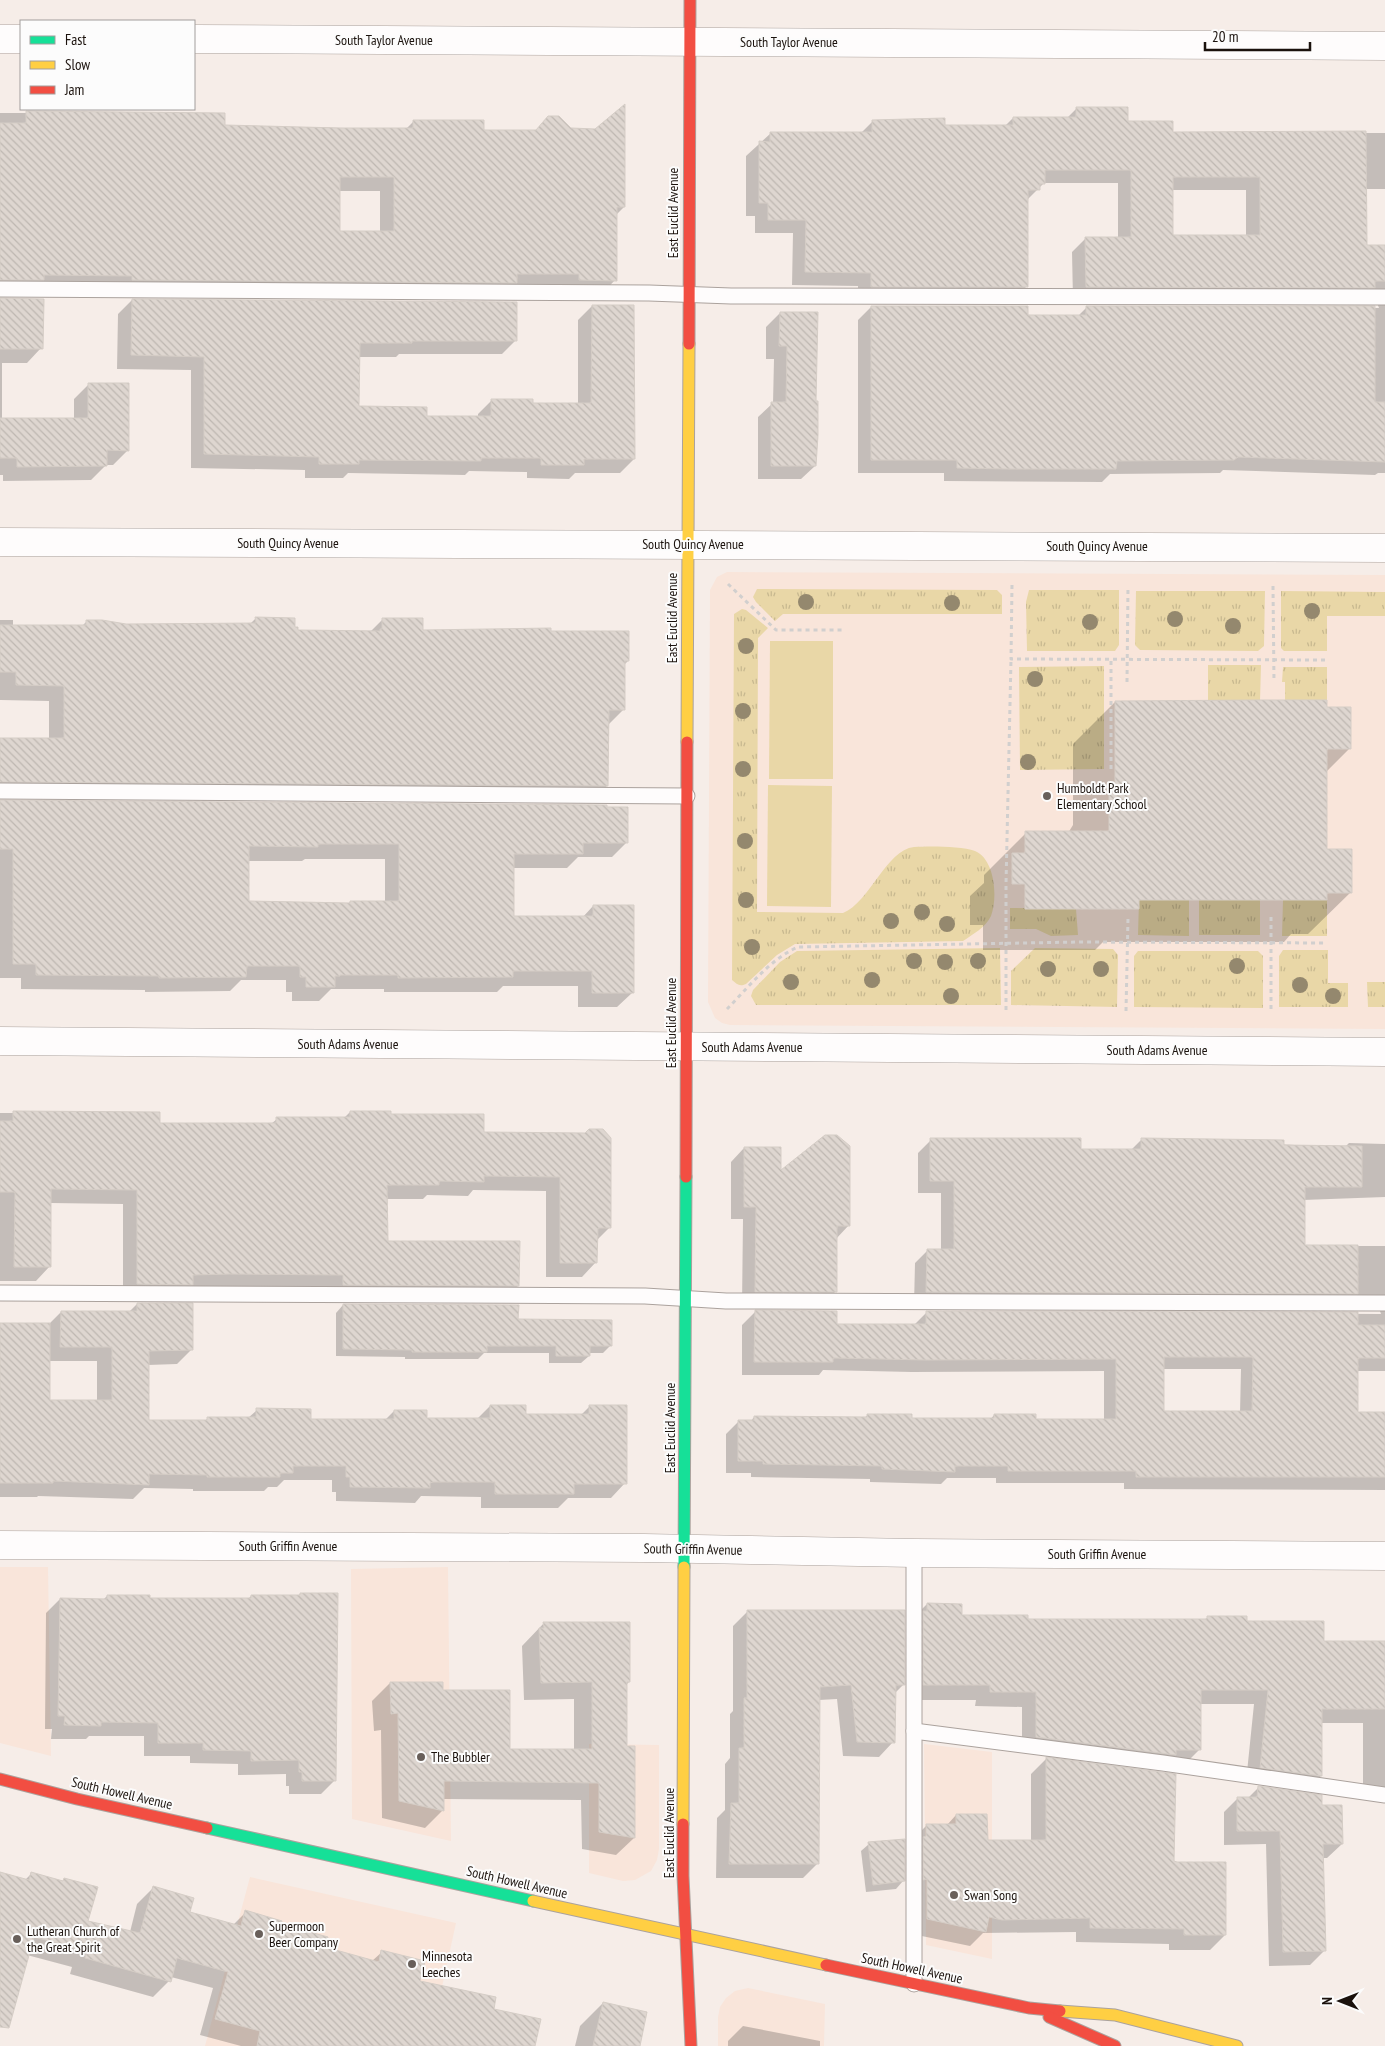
<svg xmlns="http://www.w3.org/2000/svg" width="1385" height="2046" viewBox="0 0 1385 2046" font-family="'PT Sans Narrow',sans-serif">
  <style>
    .built { fill: #f9e5da }
    .grass { fill: url(#grass-tufts) }
    .garden { fill: #e9d7a7 }
    .shadow { fill: #0003; fill-rule: evenodd }
    .building { fill: url(#building-back-hatch); stroke: #d5cdc6; fill-rule: evenodd }
    .lines { fill: none; stroke-linecap: round; stroke-linejoin: round }
    .lane-casing { stroke: #aba29d; stroke-width: 17 }
    .street-casing { stroke: #aba29d; stroke-width: 29 }
    .fast-casing { stroke: #aba29d; stroke-width: 13 }
    .slow-casing { stroke: #aba29d; stroke-width: 13 }
    .jam-casing { stroke: #aba29d; stroke-width: 13 }
    .path { stroke: #d1cfce; stroke-width: 3; stroke-dasharray: 4 4; stroke-linecap: butt }
    .lane { stroke: #fefcfc; stroke-width: 15 }
    .street { stroke: #fefcfc; stroke-width: 28 }
    .fast { stroke: #16e098; stroke-width: 11 }
    .slow { stroke: #ffcf43; stroke-width: 11 }
    .jam { stroke: #f24e42; stroke-width: 11 }
    .tree { fill: #94886e }
    .poi-dot { fill: #685f5a; stroke: #fcfcfc; stroke-width: 2 }
    .labels { text-anchor: middle; stroke-width: 4; stroke-linejoin: round; paint-order: stroke }
    .street-label { font-size: 14px; fill: #1b120d; stroke: #fcfcfc }
    .poi-label { font-size: 14px; fill: #1b120d; stroke: #fcfcfc; text-anchor: start }
  </style>
  <defs>
    <pattern id="grass-tufts" width="24" height="20" patternUnits="userSpaceOnUse" patternTransform="scale(1.25)"><rect width="24" height="20" fill="#e9d7a7"/><path d="M3 7l-1-3M5 7V3M7 7l1-3M15 17l-1-3M17 17v-4M19 17l1-3" fill="none" stroke="#c7b88f"/></pattern>
    <pattern id="building-back-hatch" width="6" height="6" patternUnits="userSpaceOnUse" patternTransform="scale(1.25)"><rect width="6" height="6" fill="#ded6d0"/><path d="M-1 5l2 2M0 0l6 6M5-1l2 2" fill="none" stroke="#beb7b1"/></pattern>
  </defs>
  <rect width="100%" height="100%" fill="#f6ede8"/>
  <g class="built">
    <path d="M727 572 1385 575V1029L730 1025 722 1023 715 1018 708 1002 710 590 717 577Z"/>
    <path d="M0 1567H48L51 1756 0 1743Z"/>
    <path d="M448 1567 451 1841 352 1819 351 1569Z"/>
    <path d="M589 1744 659 1745V1849L657 1860 651 1871 635 1880 623 1881 589 1873Z"/>
    <path d="M924 1744 992 1752V1959L926 1945Z"/>
    <path d="M250 1877 456 1923 429 2046H205Z"/>
    <path d="M748 1988 825 2004 824 2046H718V2017L720 2007 726 1998 735 1991Z"/>
  </g>
  <g class="grass">
    <path d="M757 589 997 590 1002 595V614H783L775 621 756 602 753 597Z"/>
    <path d="M1029 590H1119V645L1115 651H1027L1026 602Z"/>
    <path d="M1136 591H1265L1264 646 1258 651 1140 650 1135 645Z"/>
    <path d="M1281 591 1385 592V616H1327V651H1284L1281 648Z"/>
    <path d="M742 609 746 610 768 628 758 638 757 912 843 913C870 902 886 850 914 847 929 846 961 846 975 851 995 859 998 898 991 916 986 927 972 935 963 941L795 944 777 955 746 984C739 987 737 984 732 980L734 614Z"/>
    <path d="M1208 665H1261L1260 701H1208Z"/>
    <path d="M1104 666V769L1020 770 1019 667Z"/>
    <path d="M1283 667H1327V700H1285V682H1282Z"/>
    <path d="M1139 900H1189V936L1138 935Z"/>
    <rect x="1199" y="900" width="61" height="35"/>
    <path d="M1283 900H1327V936H1282Z"/>
    <path d="M1010 908 1076 909 1078 935 1051 936 1036 929H1010Z"/>
    <path d="M1000 948 1001 1005H756L751 996 753 990 780 962 797 951Z"/>
    <path d="M1035 948 1113 949 1118 955 1117 1007 1011 1005V971Z"/>
    <path d="M1283 950H1328V983H1348V1007H1279V956Z"/>
    <path d="M1138 951H1258L1263 956V1008L1134 1007V956Z"/>
    <path d="M1367 982H1385V1007H1368Z"/>
  </g>
  <g class="garden">
    <path d="M770 641H833V779H769Z"/>
    <path d="M768 785 832 786 831 907 767 906Z"/>
  </g>
  <g class="shadow">
    <path d="M1077 108 1171 133H1385V189H1366V246H1385V473H1378L1375 475 1223 470 1220 473 1110 474 1102 482 944 481V473H858V320L871 307 1026 316H1078L1087 307 1379 308 1377 303 1073 300 1072 252 1085 239H1118V183H1044L1026 201V287L1013 300H858V286L792 285 793 233H755V216H746V156L771 133H861L873 121 944 126H1005L1013 118H1067ZM1171 190H1246V236H1171Z"/>
    <path d="M0 113H187L224 126 406 129 414 121 483 131 624 207 615 216V280L601 295H0ZM339 191H380V233H339Z"/>
    <path d="M0 299 41 348 27 363H2V419H74V399L89 384 128 450 113 465H106L91 480 3 481V475H0Z"/>
    <path d="M132 300 516 340 502 354H399L396 357H358V407L426 417H478V414L492 400 531 404H578V320L592 306 634 459 620 473H575L569 479 527 478V472L469 471 465 475 348 473 343 478H305V470L191 468V370L117 369 118 314Z"/>
    <path d="M780 313 815 466 801 479H758V417L773 403 774 359H766V327Z"/>
    <path d="M256 618 294 628 297 631 370 632 383 619 422 631 550 632 628 661 624 665V709L609 724 607 786 592 800 0 796V740H49V701L0 700V620H13V626H82L87 621 125 626 250 624Z"/>
    <path d="M1115 702 1326 708 1349 749 1326 772V850L1351 892 1308 934H1291L1284 942H1103L1095 950H983V925H970V896L984 883V875L1026 833H1068L1073 825V744Z"/>
    <path d="M0 802 627 842 612 857H578L567 868H513L512 918H582L593 906 632 993 617 1007H578V986H503L497 992H384V989H331L319 1001H292V992H286V980H241L230 991 145 992V990L21 989V978H0ZM305 859H385V902H350L348 904 247 903 248 861H302Z"/>
    <path d="M350 1112 389 1116 482 1133 585 1135 610 1227 597 1240 596 1262 582 1277H546V1191L473 1190 468 1196 427 1195 423 1199H386L387 1242 518 1286 503 1300 123 1298V1204L50 1203V1266L36 1281H0V1113H55L159 1124H271L277 1119H343Z"/>
    <path d="M1142 1139 1345 1147 1349 1143 1385 1144V1197L1303 1200V1246H1385V1371H1357V1413H1385V1490L1124 1489V1483H996V1478H947L941 1484 870 1482V1479L751 1477V1473H726V1434L739 1421H751L754 1417 864 1418 868 1415 911 1420H990L994 1415 1035 1420H1104V1371L912 1372 823 1370 819 1375H742V1325L755 1312 836 1325H914L927 1312 1381 1314 1380 1311 1372 1306 914 1305 915 1263 928 1250H941V1193H918V1153L931 1140 1080 1150H1131ZM1163 1369H1241L1240 1413H1163Z"/>
    <path d="M744 1148 849 1225 836 1239V1291L822 1305H742L743 1219H731V1162Z"/>
    <path d="M137 1304 191 1350 177 1364 148 1365V1421H205L208 1418H248L257 1410 309 1420H385L394 1411 426 1419H477L490 1406 524 1415H581L590 1406 625 1483 611 1498H568L558 1508H481V1497L421 1496 415 1503 336 1501V1492H332V1480H284L277 1487H268L264 1491H193V1489L144 1488 133 1499 38 1496 37 1497H0V1324H49L61 1312H129ZM49 1361H97V1402L49 1401Z"/>
    <path d="M343 1305 517 1320 611 1345 603 1353H589V1356L581 1363H549V1353H484L478 1359H405V1357L336 1356V1313Z"/>
    <path d="M300 1594 335 1780 321 1794H289V1786H286V1774L238 1775V1764L190 1763V1756H144V1736H89L86 1739H51L52 1729H45L46 1613 60 1599 103 1600 107 1596 149 1599H248L251 1596H298Z"/>
    <path d="M927 1604 960 1616 1027 1620H1204L1208 1617 1246 1622 1323 1642H1385V1790H1363V1723H1321V1776L1306 1791 1246 1782 1254 1704H1200V1749L1185 1764 1022 1752V1707L975 1706 976 1700H909L912 1619Z"/>
    <path d="M747 1612 903 1685 894 1694 893 1742 879 1757 843 1756 837 1699 819 1700 817 1864 803 1878H716L717 1818 725 1810V1764L730 1758V1714L733 1711V1626Z"/>
    <path d="M544 1623 629 1682 626 1685V1747L634 1838 616 1855 582 1849 581 1800 443 1799V1810L425 1828 382 1818 381 1730 374 1731 372 1701 390 1683H442V1691L509 1750H574V1699L524 1700 522 1646Z"/>
    <path d="M1046 1759 1173 1861 1225 1935 1210 1950H1169V1944L1076 1942V1932L983 1933 970 1946 912 1934V1840L927 1825H947L956 1815 987 1842 1031 1841V1774Z"/>
    <path d="M1258 1788 1321 1807 1342 1844 1327 1858H1322L1324 1951 1310 1965 1269 1966 1266 1844 1224 1845V1812L1238 1798H1248Z"/>
    <path d="M869 1844 903 1881 896 1889 866 1892 861 1851Z"/>
    <path d="M0 1873 25 1880 31 1874 62 1882 65 1879 87 1922 130 1932 137 1904 153 1888 188 1912 233 1925 246 1912 280 1925 323 1948 372 1961 382 1952 418 1982 492 2010 534 2046H241L200 2035 213 1988 171 1977 169 1981 153 1997 70 1974 72 1967 27 1955 0 2013Z"/>
    <path d="M603 2003 639 2046H575L580 2026Z"/>
    <path d="M743 2026 820 2041V2046H728V2041Z"/>
  </g>
  <g class="building">
    <path d="M625 104V207H617V281L579 280V274H517V283L132 280V276L44 275V280H0V123H26V111L225 113V125L340 128H413V120H484V130H536L548 116H559L571 128 595 129ZM340 177H394V231H340Z"/>
    <path d="M1076 107H1128V121H1173V132L1366 131 1367 245H1385V281H1375V288L1086 287 1085 237H1131V170H1045V184H1040V190H1028V287H871V273L805 272 806 220H768V203H759V141L770 142V132H872V120L945 118V125H1013V117H1076ZM1173 177H1260V235H1173Z"/>
    <path d="M0 298 44 299 43 349H0Z"/>
    <path d="M132 299 517 302V341H412V343H360L359 406 427 407V416H491V399H533V403H591L592 305H634L635 459H584V465H541V458H481V461L359 460V464H319V457L204 454V357L131 355Z"/>
    <path d="M871 306H1028V315H1086V306H1375V402H1385V462L1238 457 1234 460 1117 461 1116 469H1008L957 468V460H871Z"/>
    <path d="M780 312H818L816 401H818V435L816 466H771V402H786L787 346H779Z"/>
    <path d="M88 383H129V451L107 450V466L17 467V458H0V418H88Z"/>
    <path d="M255 617 295 618V627H298V630L380 631V629H382V618H423V630L551 628V631H629V661H625V710H609L608 786 0 782V738H64V686L16 685V672H0V625H86V620H102L126 624 256 623Z"/>
    <path d="M1260 700H1327V707H1351V749H1327V849H1352V893H1327V900H1139V909H1025V884H1012V853H1025V831H1109V787H1115V701Z"/>
    <path d="M0 800 607 805V807H628V843H583V854H514V916H593V905H634V993H592V971H513V977L398 978V975H340V976H335V987H306V977H300V966H247L246 977 159 978V976L36 975V964H13V849H0ZM318 844H399V901H350V903L249 901V846L318 847Z"/>
    <path d="M13 1111 160 1112V1123H276V1117H350V1111H391V1114H484V1132L585 1133 589 1129H603L611 1138V1228H598L597 1263H560V1177L484 1176V1182L439 1181V1185H387L388 1241H520L519 1286 343 1285V1275L230 1274 193 1275V1285L137 1284V1190L51 1189V1267H14L15 1192H0V1121H13Z"/>
    <path d="M825 1135H837L850 1146V1226H837V1292H755L756 1207H744V1147H781V1170Z"/>
    <path d="M930 1138H1081V1149H1141V1138L1284 1140V1145L1362 1146V1187H1305V1245H1358V1294L926 1292 927 1249H954V1181H930Z"/>
    <path d="M137 1303H193V1350L149 1351V1420H207V1417H256V1408L311 1409V1419H394V1410H427V1418H490V1405H526V1414H589V1405H627V1484H574V1494H495V1482H433L430 1483V1488L350 1487V1477H346V1466H293V1473H280V1477H207V1475L149 1474V1485L53 1481V1483H0V1323H50V1400H112V1347H60L61 1311H137Z"/>
    <path d="M343 1304 519 1305 518 1319 612 1320V1346H590V1356H556V1346H487V1352H412V1350L343 1349Z"/>
    <path d="M755 1310 837 1311V1324H926V1311L1358 1312V1325H1385V1358H1358V1412H1385V1477H1136V1471H1008V1466H955V1472L882 1469V1466L763 1464V1461H738V1420H754V1416L867 1417V1414H912V1418H994V1414H1036V1419H1116V1359L926 1360 833 1358V1362H754ZM1164 1357H1253L1252 1411H1164Z"/>
    <path d="M300 1593H338L336 1781H302V1772H299V1760L251 1761V1751L203 1750V1743H158V1723L101 1722V1726L64 1725 65 1716H58L60 1598 107 1599V1595H150V1598H251V1595H300Z"/>
    <path d="M927 1603 962 1604V1615H1028V1619H1207V1616H1247V1621H1324V1641H1385V1709H1322V1776L1260 1768 1268 1690H1201V1750H1176V1755L1036 1737V1692H990V1685H923V1611H927Z"/>
    <path d="M747 1610H905V1685H896L895 1743 857 1742 851 1685 820 1687 819 1864H729L731 1803H739V1748H744V1698H747Z"/>
    <path d="M543 1622H630V1682H627V1746H635V1838L599 1832V1783L444 1781V1811L399 1801 398 1713 391 1714 390 1682H443V1690H510V1749H592V1682L541 1683 539 1628H544Z"/>
    <path d="M1046 1757 1176 1774 1174 1861 1177 1862H1226V1935H1184V1929L1090 1928V1918L1002 1920 989 1917 986 1932 927 1919V1879L923 1880V1837L926 1836V1824H956V1814H987L988 1840H1046Z"/>
    <path d="M1258 1786 1322 1795V1805H1342L1343 1844H1323L1326 1951 1283 1952 1280 1831H1237V1797H1257Z"/>
    <path d="M905 1839V1881L873 1885 868 1842Z"/>
    <path d="M0 1872 29 1880 31 1872 63 1881 64 1878 98 1887 88 1921 140 1933 153 1886 194 1898 190 1912 241 1926 245 1910 282 1921 281 1924 328 1937 325 1947 379 1962 381 1950 425 1961 420 1981 496 1997 494 2009 541 2019 535 2046H257L260 2031 215 2019 228 1972 177 1958 171 1982 85 1958 87 1951 34 1937 9 2028 0 2027Z"/>
    <path d="M603 2002 647 2012 640 2046H593Z"/>
  </g>
  <g class="lines">
    <g class="lane-casing">
      <g id="lane">
        <path d="M0 289 649 293 731 296 1385 297"/>
        <path d="M0 791 687 796"/>
        <path d="M0 1293 645 1296 726 1301 1385 1303"/>
        <path d="M914 1553V1984"/>
        <path d="M914 1731 1163 1763 1385 1795"/>
      </g>
    </g>
    <g class="street-casing">
      <g id="street">
        <path d="M0 39H21"/>
        <path d="M194 39 1385 46"/>
        <path d="M0 542 1385 548"/>
        <path d="M0 1041 1385 1052"/>
        <path d="M0 1545 644 1548 914 1553 1385 1556"/>
      </g>
    </g>
    <g class="fast-casing">
      <g id="fast">
        <path d="M684 1567 686 1177"/>
        <path d="M207 1828 533 1901"/>
      </g>
    </g>
    <g class="slow-casing">
      <g id="slow">
        <path d="M687 742 689 344"/>
        <path d="M683 1824 684 1567"/>
        <path d="M533 1901 826 1965"/>
        <path d="M1060 2011 1115 2015 1237 2046"/>
      </g>
    </g>
    <g class="jam-casing">
      <g id="jam">
        <path d="M689 344 690 0"/>
        <path d="M686 1177 687 742"/>
        <path d="M0 1779 77 1799 207 1828"/>
        <path d="M683 1824V1876L691 2046"/>
        <path d="M826 1965 1029 2008 1060 2011"/>
        <path d="M1049 2017 1115 2046"/>
      </g>
    </g>
    <g class="path">
      <path d="M728 584 776 630H844"/>
      <path d="M1012 585 1011 659 1327 660"/>
      <path d="M1273 586 1274 682"/>
      <path d="M1127 682 1128 586"/>
      <path d="M1111 769V659"/>
      <path d="M1271 917V1011"/>
      <path d="M727 1009C748 988 770 959 798 947L1080 942 1327 943"/>
      <path d="M1006 1010V884L1011 659"/>
      <path d="M1126 1011 1128 918"/>
    </g>
    <use href="#lane" class="lane"/>
    <use href="#street" class="street"/>
    <use href="#fast" class="fast"/>
    <use href="#slow" class="slow"/>
    <use href="#jam" class="jam"/>
  </g>
  <g class="tree">
    <circle cx="806" cy="602" r="8"/>
    <circle cx="952" cy="603" r="8"/>
    <circle cx="1312" cy="611" r="8"/>
    <circle cx="1175" cy="619" r="8"/>
    <circle cx="1090" cy="622" r="8"/>
    <circle cx="1233" cy="626" r="8"/>
    <circle cx="746" cy="646" r="8"/>
    <circle cx="1035" cy="679" r="8"/>
    <circle cx="743" cy="711" r="8"/>
    <circle cx="1028" cy="762" r="8"/>
    <circle cx="743" cy="769" r="8"/>
    <circle cx="745" cy="841" r="8"/>
    <circle cx="746" cy="900" r="8"/>
    <circle cx="922" cy="912" r="8"/>
    <circle cx="891" cy="921" r="8"/>
    <circle cx="947" cy="924" r="8"/>
    <circle cx="752" cy="947" r="8"/>
    <circle cx="914" cy="961" r="8"/>
    <circle cx="978" cy="961" r="8"/>
    <circle cx="945" cy="962" r="8"/>
    <circle cx="1237" cy="966" r="8"/>
    <circle cx="1048" cy="969" r="8"/>
    <circle cx="1101" cy="969" r="8"/>
    <circle cx="872" cy="980" r="8"/>
    <circle cx="791" cy="982" r="8"/>
    <circle cx="1300" cy="985" r="8"/>
    <circle cx="951" cy="996" r="8"/>
    <circle cx="1333" cy="996" r="8"/>
  </g>
  <g class="poi-dot">
    <circle cx="1047" cy="796" r="5"/>
    <circle cx="421" cy="1757" r="5"/>
    <circle cx="954" cy="1895" r="5"/>
    <circle cx="259" cy="1934" r="5"/>
    <circle cx="17" cy="1939" r="5"/>
    <circle cx="412" cy="1964" r="5"/>
  </g>
  <g class="labels">
    <g class="street-label">
      <text x="384" y="45">South Taylor Avenue</text>
      <text x="789" y="47">South Taylor Avenue</text>
      <text transform="translate(673 213) rotate(-90)" y="5">East Euclid Avenue</text>
      <text x="288" y="548">South Quincy Avenue</text>
      <text x="693" y="549">South Quincy Avenue</text>
      <text x="1097" y="551">South Quincy Avenue</text>
      <text transform="translate(672 618) rotate(-90)" y="5">East Euclid Avenue</text>
      <text transform="translate(671 1023) rotate(-90)" y="5">East Euclid Avenue</text>
      <text x="348" y="1049">South Adams Avenue</text>
      <text x="752" y="1052">South Adams Avenue</text>
      <text x="1157" y="1055">South Adams Avenue</text>
      <text transform="translate(670 1428) rotate(-90)" y="5">East Euclid Avenue</text>
      <text x="288" y="1551">South Griffin Avenue</text>
      <text transform="translate(693 1549) rotate(1)" y="5">South Griffin Avenue</text>
      <text x="1097" y="1559">South Griffin Avenue</text>
      <text transform="translate(122 1793) rotate(13)" y="5">South Howell Avenue</text>
      <text transform="translate(669 1833) rotate(-90)" y="5">East Euclid Avenue</text>
      <text transform="translate(517 1882) rotate(13)" y="5">South Howell Avenue</text>
      <text transform="translate(912 1968) rotate(12)" y="5">South Howell Avenue</text>
    </g>
    <g class="poi-label">
      <text x="1057" y="793">Humboldt Park<tspan x="1057" dy="16">Elementary School</tspan></text>
      <text x="431" y="1762">The Bubbler</text>
      <text x="964" y="1900">Swan Song</text>
      <text x="269" y="1931">Supermoon<tspan x="269" dy="16">Beer Company</tspan></text>
      <text x="27" y="1936">Lutheran Church of<tspan x="27" dy="16">the Great Spirit</tspan></text>
      <text x="422" y="1961">Minnesota<tspan x="422" dy="16">Leeches</tspan></text>
    </g>
  </g>
  <rect x="20" y="20" width="175" height="90" fill="#fcfcfc" stroke="#a29e9c"/>
  <rect x="30" y="36" width="25" height="8" fill="#16e098" stroke="#a29e9c"/>
  <text x="65" y="45" font-size="15" fill="#1b120d">Fast</text>
  <rect x="30" y="61" width="25" height="8" fill="#ffcf43" stroke="#a29e9c"/>
  <text x="65" y="70" font-size="15" fill="#1b120d">Slow</text>
  <rect x="30" y="86" width="25" height="8" fill="#f24e42" stroke="#a29e9c"/>
  <text x="65" y="95" font-size="15" fill="#1b120d">Jam</text>
  <g transform="translate(1340 2001) rotate(270)" stroke="#fcfcfc" stroke-width="4" paint-order="stroke">
  <path d="M0-4L9 19L0 12L-9 19Z" fill="#1b120d"/>
  <text y="-8" font-size="14" font-weight="bold" text-anchor="middle" fill="#1b120d">N</text>
  </g>
  <path d="M1205 42v8h105v-8" fill="none" stroke="#1b120d" stroke-width="2.5"/>
  <text x="1212" y="42" font-size="15" fill="#1b120d" stroke="#fcfcfc" stroke-width="4" paint-order="stroke">20 m</text>
</svg>
